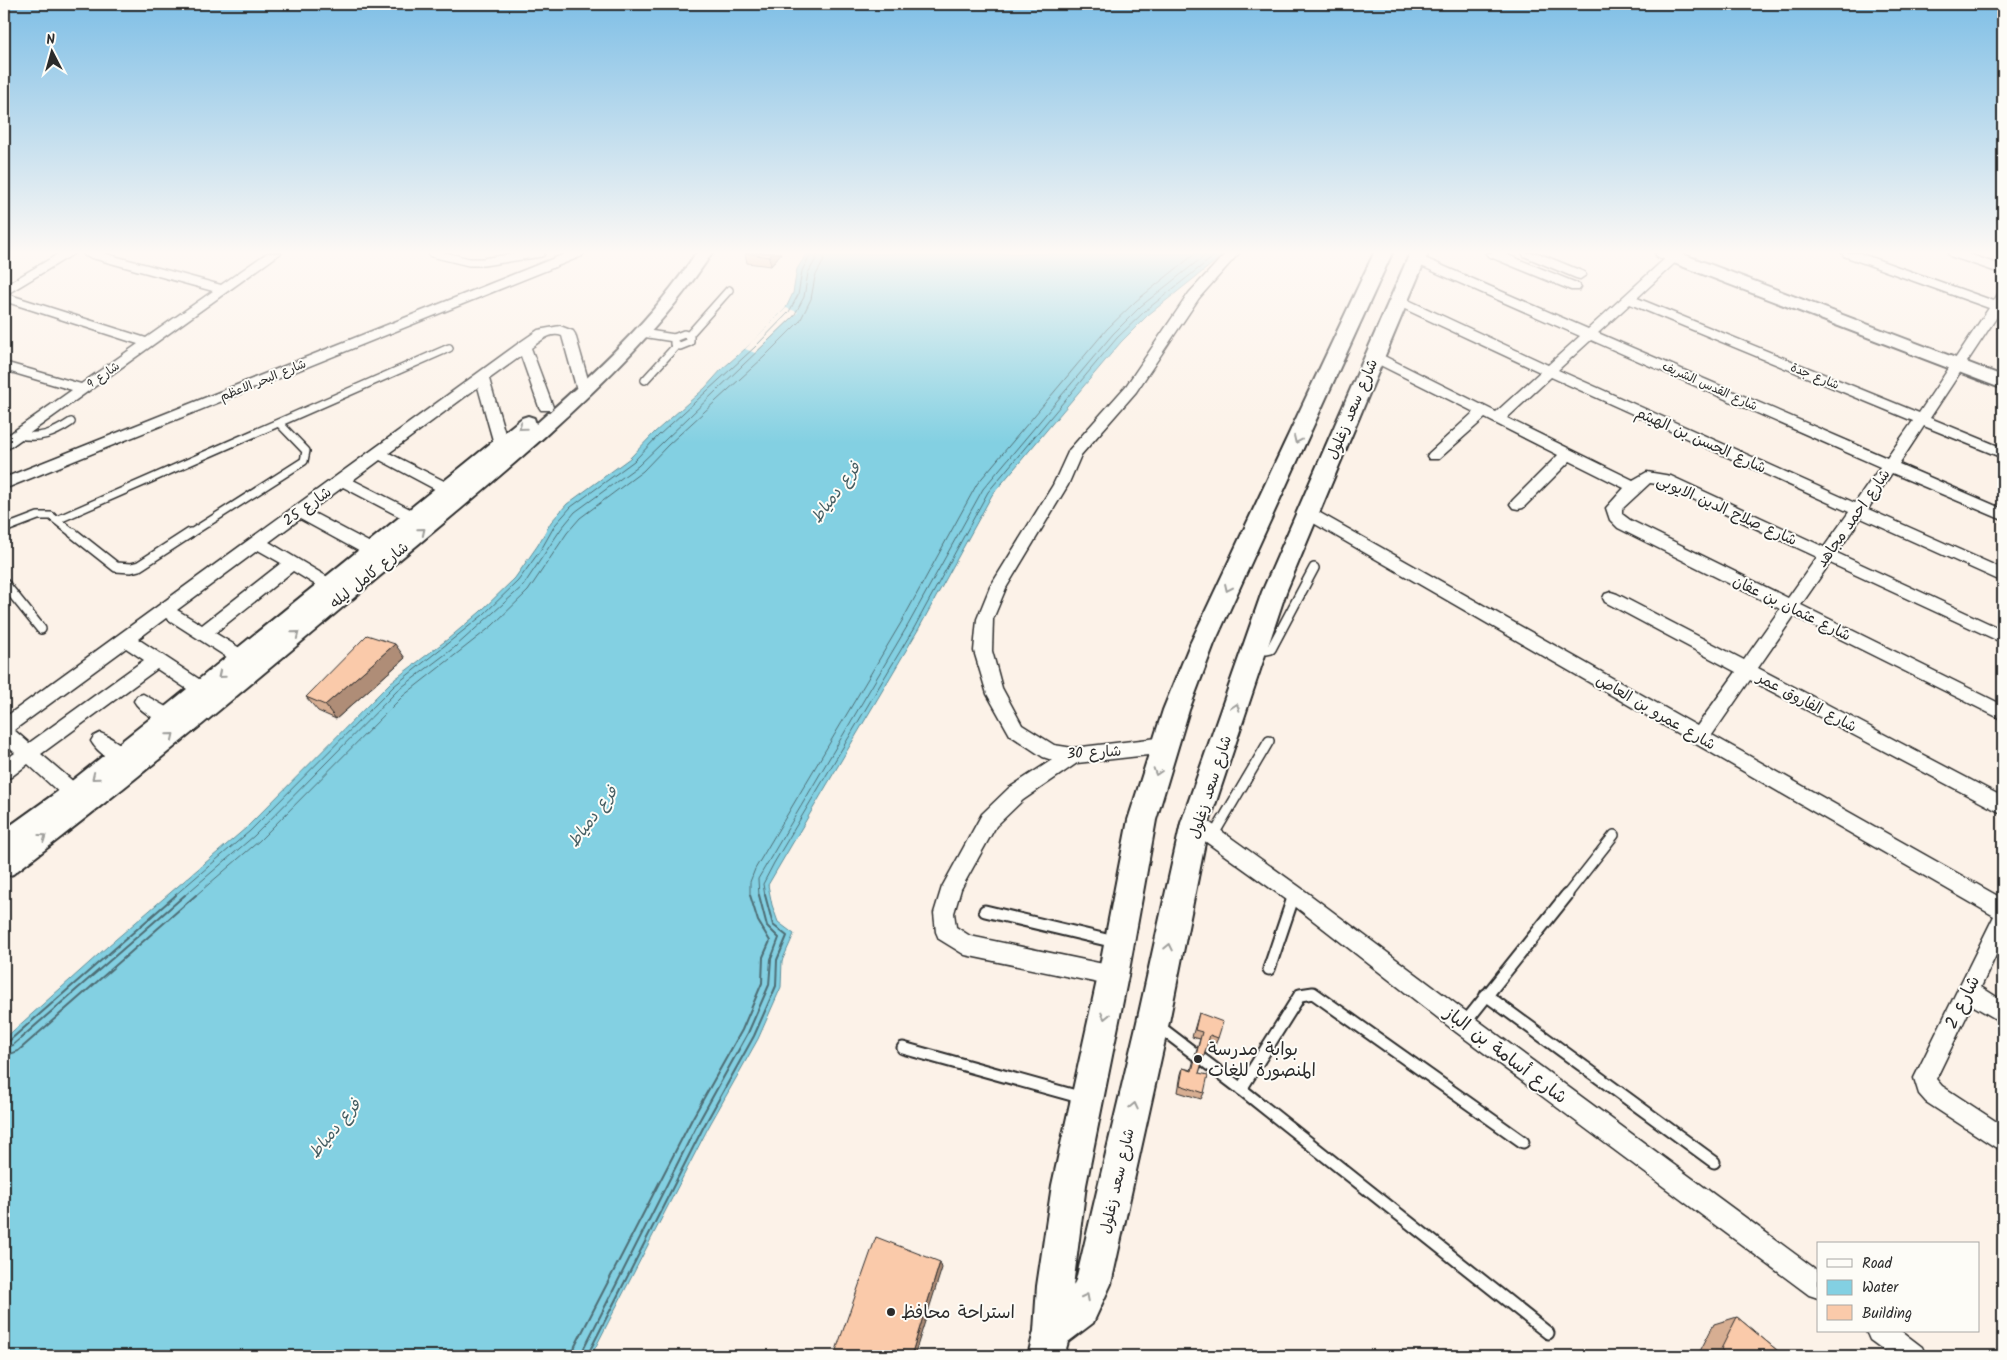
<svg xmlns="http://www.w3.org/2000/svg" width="2007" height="1360" viewBox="0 0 2007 1360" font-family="Kalam,'Playpen Sans Arabic',sans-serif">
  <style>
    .water { fill: #83d0e2; stroke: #608e99 }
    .pier { fill: #fcf2e8 }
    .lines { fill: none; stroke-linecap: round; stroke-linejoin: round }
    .shore-far1 { stroke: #4e6d74; stroke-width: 1 }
    .shore { stroke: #4e6d74; stroke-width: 2 }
    .service-far2-casing { stroke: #2b2b2b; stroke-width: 10 }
    .service-far1-casing { stroke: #2b2b2b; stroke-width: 12 }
    .service-casing { stroke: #2b2b2b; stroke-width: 15 }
    .minor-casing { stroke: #2b2b2b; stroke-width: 3 }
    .tertiary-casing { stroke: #2b2b2b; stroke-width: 4 }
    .secondary-casing { stroke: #2b2b2b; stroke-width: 4 }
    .service-far2 { stroke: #fdfcf7; stroke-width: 7 }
    .service-far1 { stroke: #fdfcf7; stroke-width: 9 }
    .service { stroke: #fdfcf7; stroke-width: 11 }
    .minor { fill: #fdfcf7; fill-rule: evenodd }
    .tertiary { fill: #fdfcf7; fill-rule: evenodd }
    .secondary { fill: #fdfcf7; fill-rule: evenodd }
    .wall { fill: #d7ae92; stroke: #2b2b2b }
    .shaded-wall { fill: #af8d77; stroke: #2b2b2b }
    .building { fill: #facaaa; stroke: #2b2b2b }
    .oneway { stroke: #9e9e9b }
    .poi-dot { fill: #2b2b2b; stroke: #fdfcf7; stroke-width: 2 }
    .labels { text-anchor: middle; stroke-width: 4; stroke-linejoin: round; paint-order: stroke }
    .far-street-label { font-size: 12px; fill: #2b2b2b; stroke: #fdfcf7 }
    .street-label { font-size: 15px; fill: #2b2b2b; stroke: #fdfcf7 }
    .water-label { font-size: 16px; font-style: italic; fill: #455d62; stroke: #fdfcf7 }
    .near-street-label { font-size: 18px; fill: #2b2b2b; stroke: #fdfcf7 }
    .near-poi-label { font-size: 18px; fill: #2b2b2b; stroke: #fdfcf7; text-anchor: start }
  </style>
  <rect width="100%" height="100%" fill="#fcf2e8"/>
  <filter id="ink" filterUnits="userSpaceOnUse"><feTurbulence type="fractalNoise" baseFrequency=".02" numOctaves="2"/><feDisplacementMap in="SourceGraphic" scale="10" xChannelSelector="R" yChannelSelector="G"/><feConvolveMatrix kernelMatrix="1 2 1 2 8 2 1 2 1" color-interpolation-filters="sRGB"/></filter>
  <g filter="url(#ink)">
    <path class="water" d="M807 253H1226L1148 315 1121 342 992 495 918 630 768 885 772 905 778 922 794 934 782 961 781 987 758 1039 708 1128 591 1356H4V1039L108 946 246 828 391 682 448 639 480 612 515 578 538 545 551 522 567 504 630 458 655 432 705 388 722 369 752 343 786 308 793 293 797 269Z"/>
    <path class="pier" d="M786 308 798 312 755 353 745 349Z"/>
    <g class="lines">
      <g class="shore-far1">
        <path d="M174 896 250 831 394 686 483 615 518 581 542 548 555 525 571 507 634 461 659 435 755 347 789 312 798 295 802 271 811 253"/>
        <path d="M184 896 254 836 398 690 455 647 523 586 561 529 575 512 638 466 794 316 804 297 808 273 816 259 817 253"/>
        <path d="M195 896 259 841 403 696 492 626 528 591 567 533 580 518 643 471 668 445 764 357 800 321 811 299 815 277 823 262 825 253"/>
        <path d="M750 896V882L755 869 902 621 977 484 1107 329 1136 301 1196 253"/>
        <path d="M759 896 758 879 908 625 983 489 1113 334 1141 306 1208 253"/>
        <path d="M765 896 763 884 774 863 914 628 988 492 1117 338 1145 311 1218 253"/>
      </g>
      <g class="shore">
        <path d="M4 1042 9 1041 176 895"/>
        <path d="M4 1048 13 1045 185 895"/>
        <path d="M4 1056 18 1051 196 895"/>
        <path d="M573 1356 575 1346 692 1119 742 1030 762 983 763 957 770 941 758 921 750 895"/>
        <path d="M580 1356 698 1123 748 1033 769 985 771 959 779 938 767 926 759 895"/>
        <path d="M587 1356 704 1126 754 1036 776 986 777 960 787 936 773 925 765 895"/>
      </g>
      <g class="service-far2-casing">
        <g id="service-far2">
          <path d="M432 253 469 262H483L541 253"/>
          <path d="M642 333 674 338"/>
          <path d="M684 334 690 336V342L680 346 674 344V338Z"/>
          <path d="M689 335 729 290"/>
          <path d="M645 380 677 345"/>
          <path d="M18 435C40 439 53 434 71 422"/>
          <path d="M57 520 449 348"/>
          <path d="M4 529 38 516H51L75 535"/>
          <path d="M188 535 304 461 306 451 279 423"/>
        </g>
      </g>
      <g class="service-far1-casing">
        <g id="service-far1">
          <path d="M73 533 116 567 131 568 139 566 190 533"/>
          <path d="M4 583 41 629"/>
          <path d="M1257 646 1266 650 1271 649 1314 568"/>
          <path d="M1213 836 1269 741"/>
          <path d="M1293 896 1294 894"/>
          <path d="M1566 896 1614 835"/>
        </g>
      </g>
      <g class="service-casing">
        <g id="service">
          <path d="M985 911 1115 942"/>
          <path d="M1269 969 1294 895"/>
          <path d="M1486 995 1714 1162"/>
          <path d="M1464 1024 1567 895"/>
          <path d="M1157 1025 1241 1089 1548 1333"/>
          <path d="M903 1048 1083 1098"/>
          <path d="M1241 1089 1300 995 1313 993 1523 1142"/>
        </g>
      </g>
      <g class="minor-casing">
        <g id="minor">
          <path d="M60 253H75L7 294 146 338 213 291 85 256 83 253H103L221 285 267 253H281L9 448 4 450V438L72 390 4 370V362L81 384 138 344 4 301V286Z"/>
          <path d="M567 253H584L582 256 4 489V478Z"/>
          <path d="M1226 253H1239L1199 298 1136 392 1081 455 1068 485 1006 588 993 619 992 651 1002 688 1022 725 1054 745 1073 748 1166 737 1172 740 1175 745 1172 750 1166 753 1077 763 1023 800 996 826 961 889 954 913 956 927 970 936 1113 966 1120 969 1124 976 1120 983 1113 986 965 955 939 939 936 932 934 913 942 887 982 814 1009 788 1052 760 1043 757 1010 735 987 694 974 651 977 619 990 587 1053 485 1069 450 1126 386 1189 293Z"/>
          <path d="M1486 253H1503L1579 284 1581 287 1579 290H1571L1488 256Z"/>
          <path d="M1522 253H1538L1584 272 1586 275 1580 279 1576 278 1524 256Z"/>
          <path d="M1674 253 1678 254 1680 257 1678 260 1637 298 1919 413 1989 308 1844 256 1842 253H1859L1994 301 1998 294 2003 293V313L2000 312 1930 418 2003 448V458L1924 426 1899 464 2003 509V520L1892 473 1868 509 2003 569V582L1861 518 1837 553 2003 630V643L1830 563 1801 605 2003 705V720L1794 616 1758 668 2003 797V814L1750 680 1712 735 2003 899V940L1981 987 2003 1001V1023L1972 1005 1936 1079 1942 1086 2003 1126V1151L1995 1147 1926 1102 1919 1094 1914 1078 1994 916 1303 517 1300 513 1303 509 1308 508 1313 509 1697 726 1736 672 1605 602 1603 598 1605 594 1611 592 1617 594 1744 660 1780 609 1618 528 1610 520 1606 508 1624 488 1570 461 1523 508 1518 509 1513 508 1510 504 1513 500 1558 455 1485 418 1439 459H1429L1427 456 1429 453 1474 412 1370 360 1368 357 1375 353 1380 354 1496 412 1540 372 1394 304 1393 301 1394 298H1404L1548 365 1580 336 1412 262 1410 259 1412 256H1420L1588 329 1670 254ZM1630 304 1913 421 1887 458 1598 333ZM1591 340 1880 467 1855 503 1558 370ZM1551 377 1849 512 1824 547 1671 476 1647 472 1633 480 1507 418ZM1650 483 1663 485 1817 557 1788 598 1630 520 1622 514V509Z"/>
          <path d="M1948 253H1966L2003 266V274L1950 256Z"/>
          <path d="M560 326 573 331 575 334 591 390 589 393H579L577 390 562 336C551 331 540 341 531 348L553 407 551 410H541L539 407 521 356 489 379 508 444 506 447H496L494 444 478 387 389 453 452 485 455 489 452 493 447 494 442 493 380 460 353 480 418 513 421 517 418 521 413 522 408 521 343 487 310 511 378 547 380 551 378 555 372 557 366 555 300 519 269 542 336 582 338 586 336 590 330 592 324 590 293 571 215 633 248 653 251 658 248 663 242 665 236 663 166 618 138 639 208 685 211 690 208 695 202 697 196 695 157 669 41 754 89 795 92 801 89 807 82 809 75 807 28 764 11 777 4 779V761L15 753 4 743V718L519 343 538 330ZM258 550 281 563 202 625 177 610ZM126 648 144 660 29 743 14 730Z"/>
          <path d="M143 694 175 712 178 717 175 722C163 726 140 712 134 701L137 696Z"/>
          <path d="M100 733C111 737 125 746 130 756L128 761C115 766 97 752 91 741L94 736Z"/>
          <path d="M1195 815 1202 817 1301 888 1472 1016 1818 1271V1298L1809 1295 1456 1032 1287 900 1188 829 1185 823 1188 817Z"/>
          <path d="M1866 1331H1901L1922 1347 1926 1356H1892L1870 1340Z"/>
        </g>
      </g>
      <g class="tertiary-casing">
        <path id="tertiary" d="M696 253H712C666 323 606 381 544 437 489 486 432 533 375 580 256 680 137 780 13 874L4 877V830L64 787 161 710 522 418 528 416 534 418 536 424C595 372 653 319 696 253Z"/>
      </g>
      <g class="secondary-casing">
        <g id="secondary">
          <path d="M1374 253H1392L1214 644 1189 710 1156 820 1128 976 1086 1185 1073 1286 1076 1280 1137 1022 1181 823 1262 592 1410 253H1428L1286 592 1209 823 1169 1022 1111 1284 1093 1323 1068 1342 1064 1356H1028L1034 1331 1037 1286 1052 1185 1098 976 1128 820 1163 710 1190 644Z"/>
          <path d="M1655 253H1680L2003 376V389L1658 257Z"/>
        </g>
      </g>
      <use href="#service-far2" class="service-far2"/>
      <use href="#service-far1" class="service-far1"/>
      <use href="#service" class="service"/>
      <use href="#minor" class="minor"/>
      <use href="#tertiary" class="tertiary"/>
      <use href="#secondary" class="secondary"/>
    </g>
    <g class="wall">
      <path d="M745 253H781L771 266 747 263Z"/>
      <path d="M405 658 336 719 318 711 306 697Z"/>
      <path d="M1199 1013 1218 1038 1215 1045 1208 1042 1199 1073 1204 1093 1201 1099 1178 1092 1181 1074 1183 1068 1191 1070 1200 1039 1192 1037Z"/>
      <path d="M1737 1317 1784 1356H1700L1698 1355 1714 1324Z"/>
    </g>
    <g class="shaded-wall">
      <path d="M772 253H781L771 266 769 257Z"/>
      <path d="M395 644 405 658 336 719 325 705Z"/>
      <path d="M940 1262 942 1268 914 1356H911Z"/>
    </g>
    <g class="building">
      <path d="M745 253H772L769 257Z"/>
      <path d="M367 635 395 644 325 705 306 697Z"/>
      <path d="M1199 1013 1223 1022 1218 1038 1210 1035 1199 1073 1208 1075 1204 1093 1180 1085 1183 1068 1192 1071 1202 1032 1195 1030Z"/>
      <path d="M876 1237 940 1262 911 1356H834Z"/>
      <path d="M1737 1317 1784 1356H1728L1721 1349Z"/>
    </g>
    <defs><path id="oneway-chevron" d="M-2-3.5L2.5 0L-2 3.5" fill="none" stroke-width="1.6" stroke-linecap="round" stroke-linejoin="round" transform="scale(1.25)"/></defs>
    <g class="oneway">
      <use href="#oneway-chevron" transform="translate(522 427) rotate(140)"/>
      <use href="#oneway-chevron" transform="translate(1297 440) rotate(115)"/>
      <use href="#oneway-chevron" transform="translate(422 531) rotate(-39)"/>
      <use href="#oneway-chevron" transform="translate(1228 588) rotate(115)"/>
      <use href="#oneway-chevron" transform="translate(296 634) rotate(-39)"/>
      <use href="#oneway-chevron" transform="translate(221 675) rotate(141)"/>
      <use href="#oneway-chevron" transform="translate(1236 707) rotate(-72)"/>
      <use href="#oneway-chevron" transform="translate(171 736) rotate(-39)"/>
      <use href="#oneway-chevron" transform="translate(1157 772) rotate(108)"/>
      <use href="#oneway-chevron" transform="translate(95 777) rotate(141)"/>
      <use href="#oneway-chevron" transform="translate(43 837) rotate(-36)"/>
      <use href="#oneway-chevron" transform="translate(1169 947) rotate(-78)"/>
      <use href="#oneway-chevron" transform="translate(1105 1016) rotate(102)"/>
      <use href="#oneway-chevron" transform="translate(1134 1106) rotate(-77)"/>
      <use href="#oneway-chevron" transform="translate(1086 1297) rotate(-63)"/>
    </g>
  </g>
  <linearGradient id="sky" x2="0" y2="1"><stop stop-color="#7fbfe6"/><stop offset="0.57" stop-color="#fef9f5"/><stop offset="1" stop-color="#fef9f5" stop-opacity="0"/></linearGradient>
  <rect width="2007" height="443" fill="url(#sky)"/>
  <g class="poi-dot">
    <circle cx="1198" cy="1059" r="5"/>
    <circle cx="891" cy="1312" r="5"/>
  </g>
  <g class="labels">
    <g class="far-street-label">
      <text transform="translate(103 375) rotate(-35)" y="4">شارع 9</text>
      <text transform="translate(1815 376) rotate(22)" y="4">شارع جدة</text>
      <text transform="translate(263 380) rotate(-22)" y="4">شارع البحر الاعظم</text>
      <text transform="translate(1710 386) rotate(24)" y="4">شارع القدس الشريف</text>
    </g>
    <g class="street-label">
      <text transform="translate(1352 409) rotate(-67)" y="5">شارع سعد زغلول</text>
      <text transform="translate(1701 440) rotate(24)" y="5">شارع الحسن بن الهيثم</text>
      <text transform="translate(307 506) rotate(-36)" y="5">شارع 25</text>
      <text transform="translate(1727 510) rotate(24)" y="5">شارع صلاح الدين الايوبى</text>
      <text transform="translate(1853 518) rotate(-55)" y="5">شارع احمد مجاهد</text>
      <text transform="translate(369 575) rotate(-39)" y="5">شارع كامل ليله</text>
      <text transform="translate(1792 608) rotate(26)" y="5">شارع عثمان بن عفان</text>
      <text transform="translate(1807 702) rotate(28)" y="5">شارع الفاروق عمر</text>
      <text transform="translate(1656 712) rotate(30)" y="5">شارع عمرو بن العاص</text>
      <text transform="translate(1094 752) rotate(-3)" y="5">شارع 30</text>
      <text transform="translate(1210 787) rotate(-72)" y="5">شارع سعد زغلول</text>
      <text transform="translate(1117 1181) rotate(-77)" y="5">شارع سعد زغلول</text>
    </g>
    <g class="water-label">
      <text transform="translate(835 492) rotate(-53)" y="6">فرع دمياط</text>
      <text transform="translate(592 816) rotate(-53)" y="6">فرع دمياط</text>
      <text transform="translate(334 1128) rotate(-50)" y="6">فرع دمياط</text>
    </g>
    <g class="near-street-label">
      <text transform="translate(1962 1002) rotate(-64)" y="6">شارع 2</text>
      <text transform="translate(1506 1055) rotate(37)" y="6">شارع أسامة بن الباز</text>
    </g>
    <g class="near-poi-label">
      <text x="1208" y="1055">بوابة مدرسة<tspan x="1208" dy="21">المنصورة للغات</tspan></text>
      <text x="901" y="1318">استراحة محافظ</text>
    </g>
  </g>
  <rect width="2007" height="1360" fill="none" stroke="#fdfcf7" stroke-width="20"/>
  <rect x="10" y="10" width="1987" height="1340" fill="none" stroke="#2b2b2b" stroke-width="2" filter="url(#ink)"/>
  <rect x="1817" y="1242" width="162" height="90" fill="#fdfcf7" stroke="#a9a8a5"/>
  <rect x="1827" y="1259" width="25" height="8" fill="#fdfcf7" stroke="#a9a8a5"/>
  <text x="1862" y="1268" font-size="15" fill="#2b2b2b">Road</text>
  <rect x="1827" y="1280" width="25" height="15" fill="#83d0e2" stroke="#a9a8a5"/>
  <text x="1862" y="1292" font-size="15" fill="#2b2b2b">Water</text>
  <rect x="1827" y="1305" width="25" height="15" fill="#facaaa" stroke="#a9a8a5"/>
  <text x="1862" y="1318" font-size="15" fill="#2b2b2b">Building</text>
  <g transform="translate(52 52) rotate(354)" stroke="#fdfcf7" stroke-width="4" paint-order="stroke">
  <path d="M0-4L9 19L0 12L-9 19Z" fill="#2b2b2b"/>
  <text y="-8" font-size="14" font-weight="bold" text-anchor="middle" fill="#2b2b2b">N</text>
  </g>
</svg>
